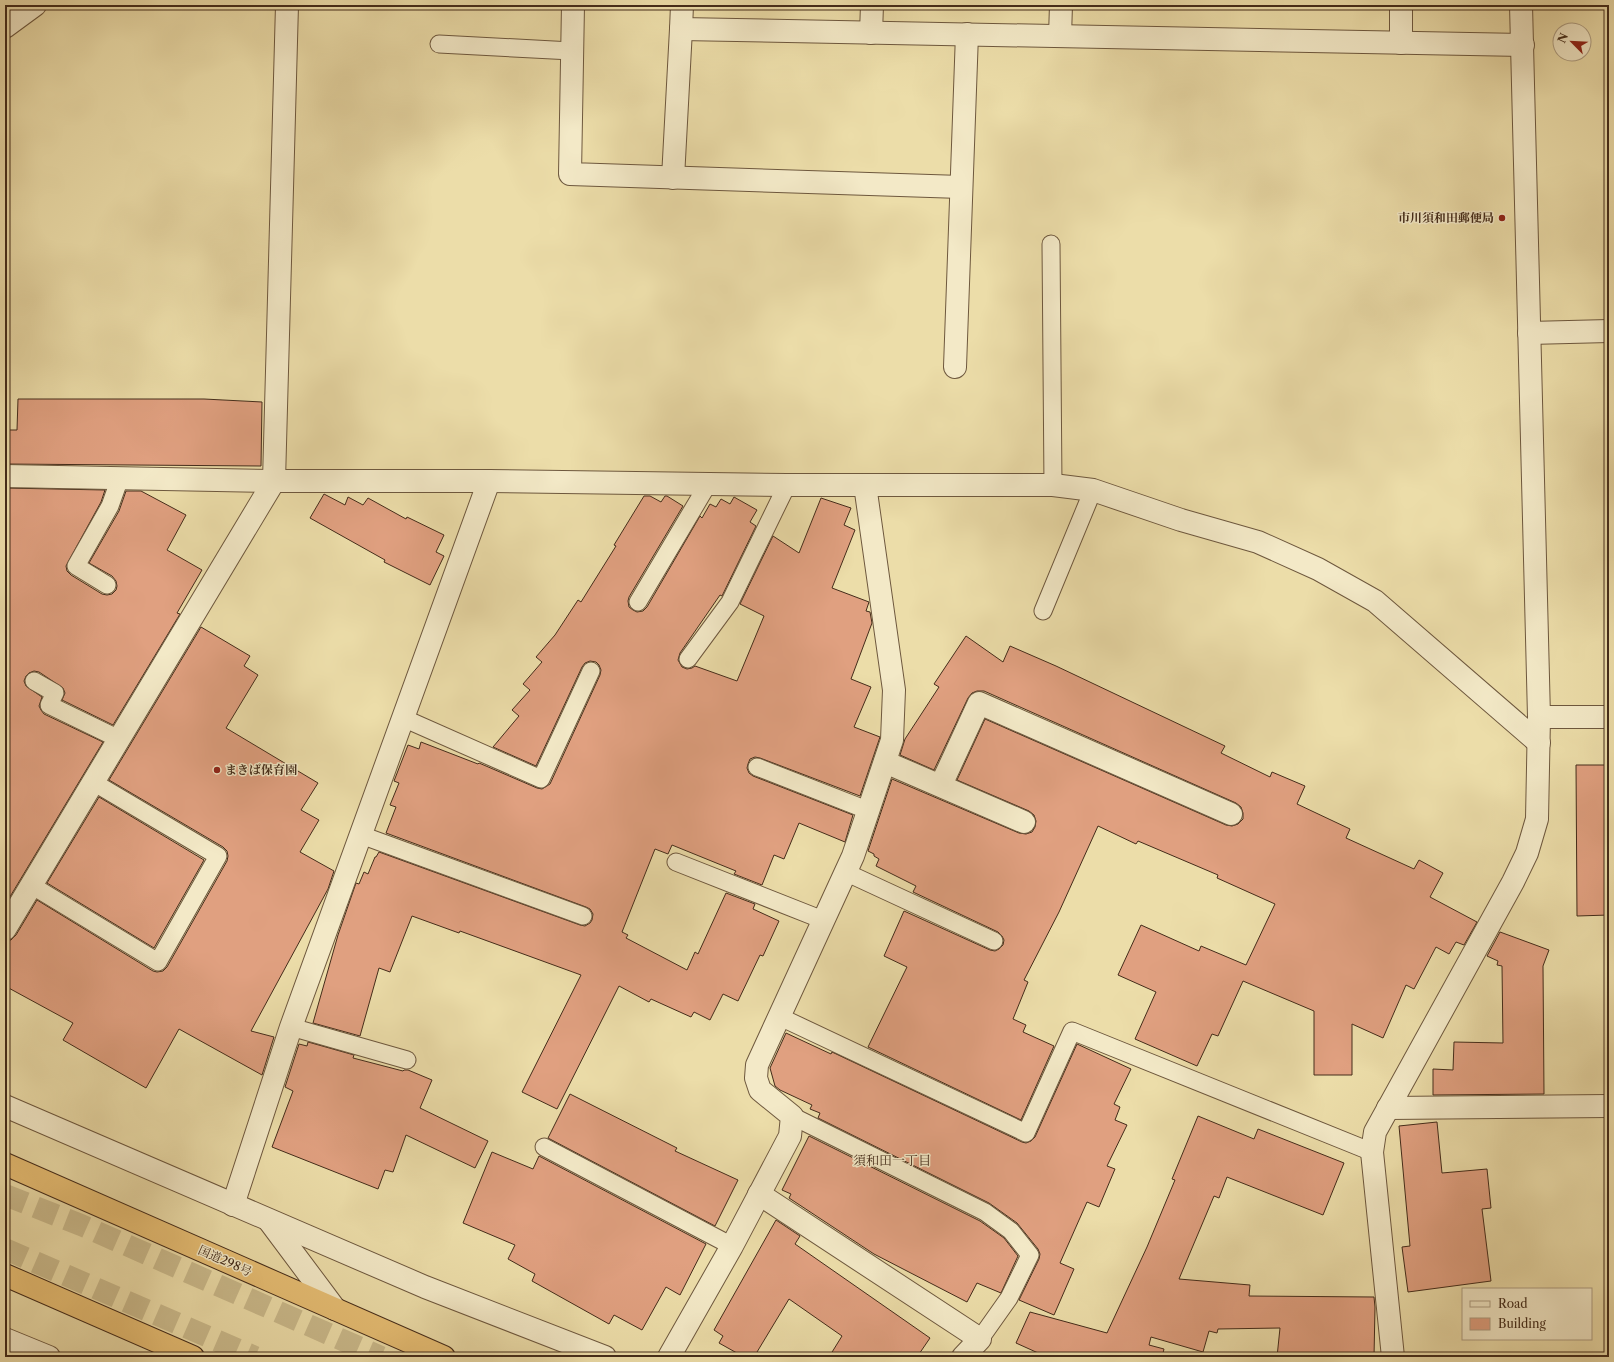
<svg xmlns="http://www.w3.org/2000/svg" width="1614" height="1362" viewBox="0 0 1614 1362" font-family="'Libre Caslon Text','Noto Serif JP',serif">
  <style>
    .building { fill: #e0a080; stroke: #442c1a }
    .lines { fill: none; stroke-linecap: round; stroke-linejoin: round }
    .motorway-tunnel { stroke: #caba8c; stroke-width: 22; stroke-dasharray: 22 11; stroke-linecap: butt }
    .service-casing { stroke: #6e583e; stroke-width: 19 }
    .minor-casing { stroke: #6e583e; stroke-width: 24 }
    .trunk-casing { stroke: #442c1a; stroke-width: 24 }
    .service { stroke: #f3e9c7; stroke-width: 17 }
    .minor { stroke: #f3e9c7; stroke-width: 22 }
    .trunk { stroke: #e6be74; stroke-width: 22 }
    .poi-dot { fill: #8f2418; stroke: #f3e9c7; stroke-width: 1.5 }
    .labels { text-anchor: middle; stroke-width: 3; stroke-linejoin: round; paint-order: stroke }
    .poi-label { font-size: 12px; font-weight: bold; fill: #442c1a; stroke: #f3e9c7; text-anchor: end }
    .street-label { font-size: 12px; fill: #442c1a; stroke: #f3e9c7 }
    .neighbourhood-label { font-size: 13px; fill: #442c1a; stroke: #f3e9c7 }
  </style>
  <rect width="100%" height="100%" fill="#ecdda9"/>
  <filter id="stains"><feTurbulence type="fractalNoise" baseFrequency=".005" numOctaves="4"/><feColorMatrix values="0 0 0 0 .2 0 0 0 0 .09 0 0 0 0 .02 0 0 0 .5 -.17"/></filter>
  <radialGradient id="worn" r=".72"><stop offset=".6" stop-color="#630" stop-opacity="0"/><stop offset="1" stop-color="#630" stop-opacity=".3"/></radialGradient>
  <g class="building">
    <path d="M18 399H204L262 402 261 466 5 464V430H17Z"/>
    <path d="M5 488 105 490 101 502 66 566 67 571 71 575 102 594 107 595 112 594 116 590 117 586 116 581 112 576 89 563 119 511 126 491H141L186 515 167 550 202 570 177 613 180 614 113 725 62 700 65 693 63 688 39 672 34 671 29 673 26 676 24 681 26 686 42 697 39 706 41 710 44 714 103 742 5 905Z"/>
    <path d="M324 494 345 505 348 497 363 505 368 498 406 519 407 517 444 535 436 552 444 556 430 585 384 562 385 560 310 518Z"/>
    <path d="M644 496H650L661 502 665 496H667L683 506 629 597 628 601 629 607 633 610 637 612 643 611 647 607 700 516 702 518 710 504 716 507 721 499 730 504 734 497 757 510 750 522 756 526 722 596 720 595 680 653 678 660 682 667 687 669 692 668 695 666 737 681 764 616 740 604 773 536 799 553 821 498 851 508 844 525 855 530 832 588 869 602 866 611 870 612 872 623 851 679 871 687 854 727 880 737 860 796 760 758 755 757 750 759 748 764 747 768 749 773 753 776 853 815 845 842 799 823 784 859 774 855 762 885 734 874 736 871 672 845 668 854 655 849 622 932 628 935 626 938 687 970 695 952 698 954 726 893 755 904 753 909 779 921 763 956 760 955 738 1001 723 994 710 1020 694 1012 691 1017 651 999 649 1002 619 986 557 1109 522 1092 581 975 460 931 459 933 412 916 390 972 379 968 360 1036 313 1023 338 935 356 883 359 884 364 872 368 874 375 857H376L379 852 580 925 585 926 590 923 592 920 593 914 590 909 586 907 386 833 396 807 390 805 399 783 394 781 408 745 419 749 421 742 478 764 479 763 537 788 542 789 550 784 600 675 601 670 599 665 596 662 590 661 585 663 582 667 536 766 493 747 519 716 512 710 530 690 523 684 542 662 536 657 555 635 578 600 581 602 616 546 614 545Z"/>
    <path d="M201 627 250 656 244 666 258 675 226 728 318 783 301 810 319 820 300 852 334 871 328 889 251 1031 274 1037 262 1075 179 1029 146 1088 63 1040 73 1023 5 986V941L11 940 16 935 37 900 153 971 157 972 163 971 167 967 227 861 228 856 227 851 223 847 109 780Z"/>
    <path d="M966 636 1003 662 1010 646 1056 666 1225 746 1221 753 1270 777 1272 772 1305 786 1297 804 1350 829 1346 838 1414 869 1419 860 1443 873 1430 897 1477 922 1464 945 1456 942 1449 954 1436 947 1414 989 1406 985 1383 1038 1352 1024V1075H1314V1011L1243 981 1218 1036 1212 1034 1197 1066 1135 1039 1156 992 1118 975 1141 925 1199 951 1201 946 1246 965 1275 904 1217 878 1218 875 1138 841 1136 844 1098 826 1059 912 1024 980 1028 982 1013 1019 1026 1025 1023 1032 1054 1046 1021 1120 868 1047 907 967 884 956 904 911 990 950 995 951 999 949 1003 945 1004 940 1002 936 998 932 913 892 916 886 876 866 879 859 874 856V854L868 851 892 779 1019 833 1026 834 1032 832 1035 827 1036 821 1034 815 1029 811 957 780 985 719 1226 825 1232 826 1238 824 1243 819V813L1241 807 1236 803 984 691H977L972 693 968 698 934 770 900 755 905 739 939 687 934 684Z"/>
    <path d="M1576 765H1609V915L1577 916Z"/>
    <path d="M99 797 204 860 154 948 47 883Z"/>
    <path d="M1500 932 1549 950 1543 966 1544 1094 1433 1095V1069L1453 1070 1454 1042 1503 1043 1502 966 1497 965 1498 961 1487 956Z"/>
    <path d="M786 1033 831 1054 832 1052 1022 1142 1026 1143 1031 1141 1035 1137 1077 1044 1131 1069 1114 1104 1120 1107 1115 1120 1127 1125 1107 1166 1115 1169 1099 1207 1087 1202 1060 1263 1074 1269 1054 1315 1019 1300 1039 1259 1040 1254 1038 1249 1017 1223 989 1203 818 1118 820 1113 810 1109 812 1105 780 1090 775 1086 770 1068Z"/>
    <path d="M308 1042 354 1055 353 1058 403 1071 404 1070H408L432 1080 420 1108 488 1141 475 1168 406 1135 393 1172 385 1170 378 1189 272 1147 293 1091 285 1087 299 1044 307 1046Z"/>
    <path d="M570 1094 677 1148 675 1151 738 1180 715 1226 548 1138Z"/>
    <path d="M1198 1116 1254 1139 1258 1129 1344 1163 1323 1215 1227 1177 1219 1198 1214 1196 1179 1279 1250 1285 1249 1296 1374 1297 1375 1307 1374 1357H1277L1280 1328 1218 1329 1217 1333 1209 1331 1203 1352 1151 1337 1149 1345 1164 1349 1162 1357H1047L1016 1343 1030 1312 1107 1333 1147 1247 1175 1180 1172 1179Z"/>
    <path d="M1437 1122 1442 1173 1487 1169 1491 1208 1482 1209 1491 1281 1408 1292 1402 1247 1410 1246 1399 1126Z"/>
    <path d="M809 1136 980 1221 1004 1238 1018 1256 1001 1293 977 1283 967 1302 874 1254 789 1198 791 1194 782 1190Z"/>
    <path d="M492 1152 533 1169 539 1156 706 1244 680 1295 666 1287 642 1330 614 1315 609 1324 532 1281 535 1274 508 1259 515 1245 463 1223Z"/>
    <path d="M776 1220 800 1236 795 1244 930 1338 917 1357H829L842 1336 789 1299 754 1357H744L719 1343 723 1336 714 1330Z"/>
  </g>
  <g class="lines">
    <g class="motorway-tunnel">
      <path d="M5 1195 81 1225 381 1357"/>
      <path d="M5 1249 255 1357"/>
    </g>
    <g class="service-casing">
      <g id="service">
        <path d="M439 44 572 51"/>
        <path d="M1051 244 1053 485"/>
        <path d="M107 585 76 566 110 506 120 478"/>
        <path d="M638 602 708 484"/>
        <path d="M1043 611 1093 490"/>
        <path d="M688 659 730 602 787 485"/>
        <path d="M34 681 55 693 49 705 119 739"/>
        <path d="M403 718 541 779 591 671"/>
        <path d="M757 767 867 810"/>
        <path d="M361 835 583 916"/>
        <path d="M676 862 823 920"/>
        <path d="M845 872 994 941"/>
        <path d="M31 885 158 962 218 856 93 782"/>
        <path d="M778 1016 1026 1133 1072 1031 1372 1152"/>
        <path d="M291 1027 407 1060"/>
        <path d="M792 1116 985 1212 1011 1231 1030 1255 1009 1298 980 1339"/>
        <path d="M544 1147 732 1246"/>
      </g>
    </g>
    <g class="minor-casing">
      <g id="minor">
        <path d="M573 5 570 174 961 187"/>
        <path d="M682 5 681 29 1523 45"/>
        <path d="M5 27 35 5"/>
        <path d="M871 33 872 5"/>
        <path d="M1060 36 1061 5"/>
        <path d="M1401 43V5"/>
        <path d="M673 178 681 29"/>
        <path d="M1529 333 1609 331"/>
        <path d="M955 367 967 34"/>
        <path d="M5 476 274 481H489L787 485H1053L1093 490 1181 520 1258 542 1318 569 1375 601 1539 743"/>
        <path d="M1539 717H1609"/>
        <path d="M885 762 1024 822"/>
        <path d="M941 785 979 703 1231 814"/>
        <path d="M5 929 274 481 287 5"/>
        <path d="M5 1106 425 1287 605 1357"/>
        <path d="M1388 1108 1609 1106"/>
        <path d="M759 1194 980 1339 963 1357"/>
        <path d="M233 1205 291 1027 489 481"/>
        <path d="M270 1222 335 1309"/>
        <path d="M5 1339 49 1357"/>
        <path d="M669 1357 732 1246 790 1136 792 1116 760 1090 756 1078 757 1065 853 856 892 740 894 690 865 485"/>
        <path d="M1393 1357 1372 1152 1375 1132 1513 882 1527 853 1537 819 1539 717 1521 5"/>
      </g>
    </g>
    <g class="trunk-casing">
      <g id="trunk">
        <path d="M5 1164 444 1357"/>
        <path d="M5 1275 193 1357"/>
      </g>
    </g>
    <use href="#service" class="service"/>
    <use href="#minor" class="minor"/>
    <use href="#trunk" class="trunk"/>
  </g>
  <g class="poi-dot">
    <circle cx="1502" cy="218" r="4"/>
    <circle cx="217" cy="770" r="4"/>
  </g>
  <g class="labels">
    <g class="poi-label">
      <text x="1494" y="222">市川須和田郵便局</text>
      <text x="225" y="774" text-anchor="start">まきば保育園</text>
    </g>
    <g class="street-label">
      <text transform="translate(225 1261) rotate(24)" y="4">国道298号</text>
    </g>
    <g class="neighbourhood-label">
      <text x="892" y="1165">須和田一丁目</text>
    </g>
  </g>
  <rect width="1614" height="1362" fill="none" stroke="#ecdda9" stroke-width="20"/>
  <rect x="6" y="6" width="1602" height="1350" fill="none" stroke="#442c1a" stroke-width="2"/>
  <rect x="10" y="10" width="1594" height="1342" fill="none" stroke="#442c1a"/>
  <rect x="1462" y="1288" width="130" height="52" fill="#f3e9c7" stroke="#ad9d82"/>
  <rect x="1470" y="1301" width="20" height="6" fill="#f3e9c7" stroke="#ad9d82"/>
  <text x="1498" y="1308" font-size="12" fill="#442c1a">Road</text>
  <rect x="1470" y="1318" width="20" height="12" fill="#e0a080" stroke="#ad9d82"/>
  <text x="1498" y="1328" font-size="12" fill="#442c1a">Building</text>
  <g transform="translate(1572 42) rotate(294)"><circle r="19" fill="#f3e9c7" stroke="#ad9d82"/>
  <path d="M0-3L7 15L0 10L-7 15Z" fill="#8f2418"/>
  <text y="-6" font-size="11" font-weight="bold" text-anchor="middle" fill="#442c1a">N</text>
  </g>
  <rect width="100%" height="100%" filter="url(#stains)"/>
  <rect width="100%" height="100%" fill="url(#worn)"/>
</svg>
